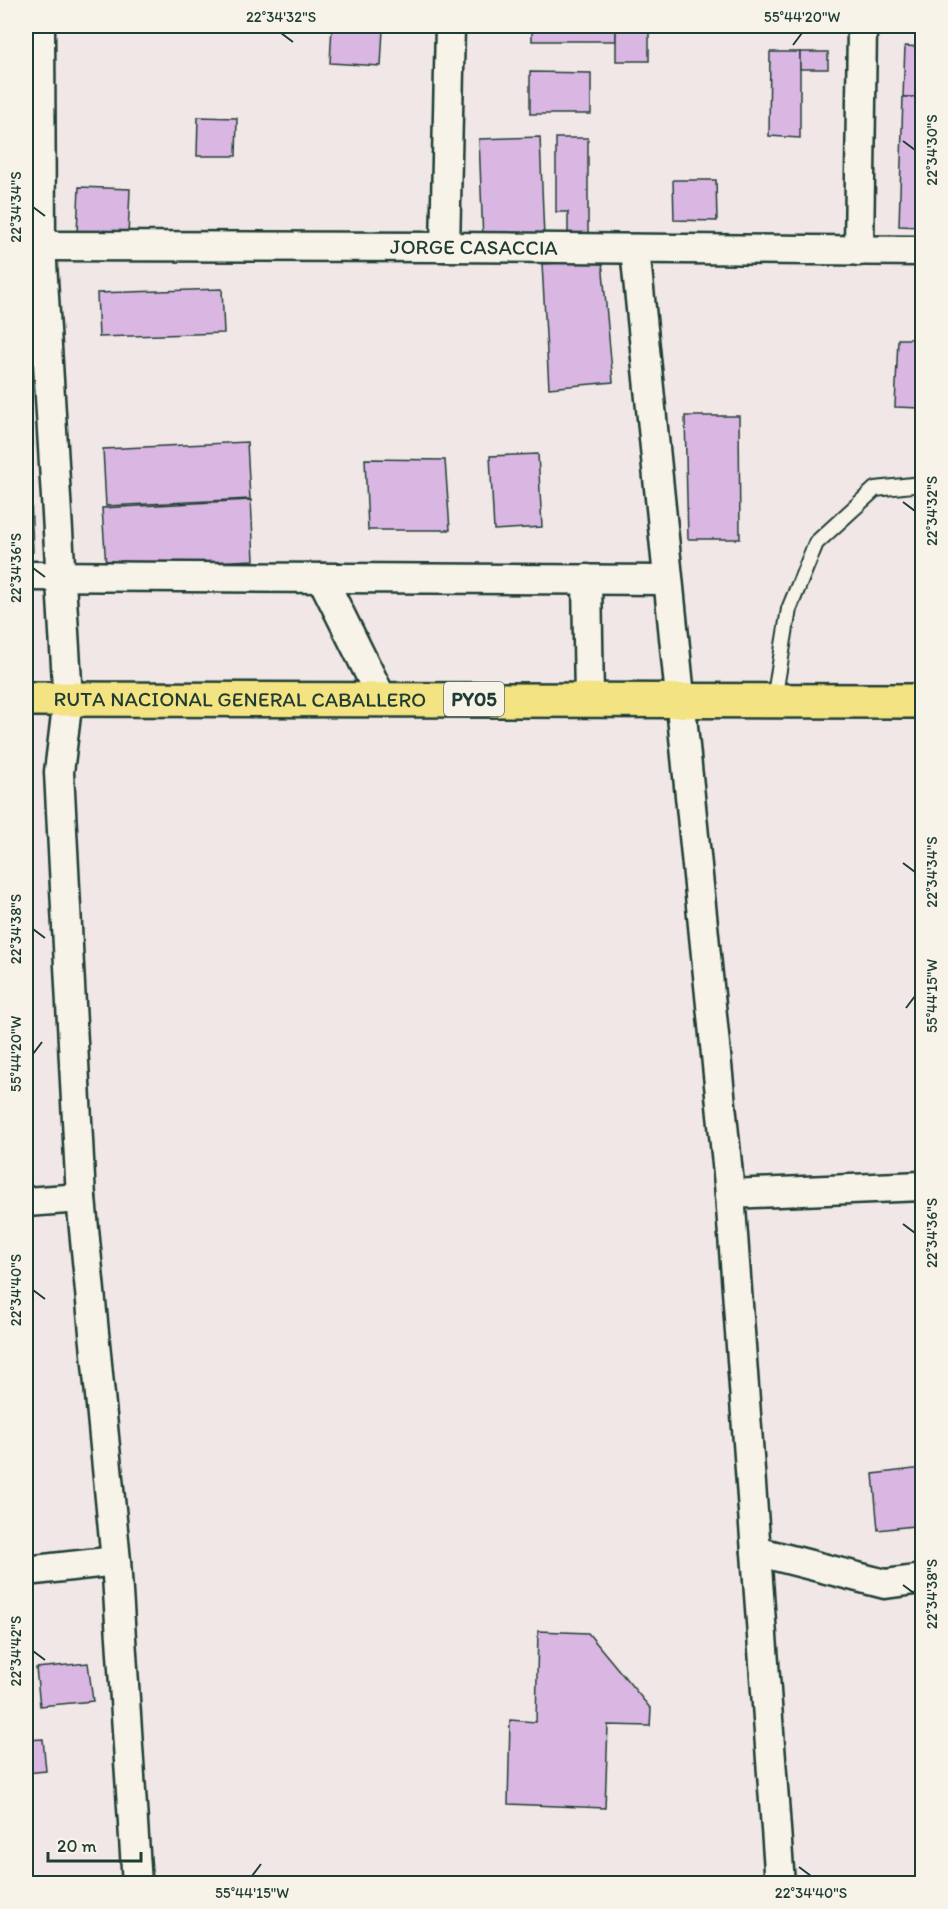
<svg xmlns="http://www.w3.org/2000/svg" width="948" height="1909" viewBox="0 0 948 1909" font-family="Itim,sans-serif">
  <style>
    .building { fill: #dab7e2; stroke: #1f3d34; stroke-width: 1.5 }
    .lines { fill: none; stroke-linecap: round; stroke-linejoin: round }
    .service-casing { stroke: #1f3d34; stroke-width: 18 }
    .minor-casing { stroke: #1f3d34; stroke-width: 33 }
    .trunk-casing { stroke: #1f3d34; stroke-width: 38 }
    .service { stroke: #f7f3e8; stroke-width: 14 }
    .minor { stroke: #f7f3e8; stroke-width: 28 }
    .trunk { stroke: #f4e382; stroke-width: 33 }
    .ticks { fill: none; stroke: #1f3d34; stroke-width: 2 }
    .labels { text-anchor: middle; stroke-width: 5; stroke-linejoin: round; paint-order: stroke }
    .shield { fill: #f7f3e8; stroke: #60746a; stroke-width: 1.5 }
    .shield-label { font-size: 20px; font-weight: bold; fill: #1f3d34 }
    .street-label { font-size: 21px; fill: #1f3d34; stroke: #f7f3e8 }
    .neatline { fill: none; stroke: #1f3d34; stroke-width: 2 }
    .ticks-label { font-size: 15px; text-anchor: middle; fill: #1f3d34 }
  </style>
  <rect width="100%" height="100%" fill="#f1e7e7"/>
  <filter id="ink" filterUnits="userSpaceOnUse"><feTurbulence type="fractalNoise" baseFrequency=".0167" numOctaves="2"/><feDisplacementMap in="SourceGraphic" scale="12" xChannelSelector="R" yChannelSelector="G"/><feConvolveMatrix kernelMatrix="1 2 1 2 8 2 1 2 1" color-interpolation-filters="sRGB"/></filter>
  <g filter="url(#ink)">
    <g class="building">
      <path d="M332 26 383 29 381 66 330 63Z"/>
      <rect x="532" y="26" width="84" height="15"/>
      <rect x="616" y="26" width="33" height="35"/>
      <rect x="918" y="26" width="4" height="18"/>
      <path d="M905 46 922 47V97H903Z"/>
      <path d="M770 52H800V138L769 136Z"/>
      <rect x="800" y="52" width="28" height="17"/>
      <path d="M530 72 591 73V114H530Z"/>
      <path d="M903 97H922V227L899 226Z"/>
      <path d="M198 117 237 118 236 156H197Z"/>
      <path d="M540 137 544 238 483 240 479 139Z"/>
      <path d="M556 138H588V236L568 235V212H556Z"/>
      <path d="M673 180H716L717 221 674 220Z"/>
      <path d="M79 187 130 189 128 236 77 234Z"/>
      <path d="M602 261 613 382 549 388 542 264Z"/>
      <path d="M222 289 224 333 99 337 97 293Z"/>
      <path d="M898 339H922V408L895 407Z"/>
      <path d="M26 415H31L33 445H26Z"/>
      <path d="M685 416H739L740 539H688Z"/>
      <path d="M247 442 250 499 106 506 103 449Z"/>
      <path d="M538 454 542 527 494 530 490 456Z"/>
      <path d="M365 459 445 460 450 530H368Z"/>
      <path d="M26 469H30L33 552H26Z"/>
      <path d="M251 500 254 560 106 567 102 508Z"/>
      <path d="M26 1392 30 1432H26Z"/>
      <path d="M922 1468V1525L878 1530 873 1474Z"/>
      <path d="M538 1631 588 1633 651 1709 650 1726 608 1725 605 1808 508 1804 510 1720 536 1722Z"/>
      <path d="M88 1663 93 1701 40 1706 36 1668Z"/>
      <path d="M43 1739 46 1771 26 1773V1740Z"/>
    </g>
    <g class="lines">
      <g class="service-casing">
        <path id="service" d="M774 700 789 609 816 543 875 489 922 484"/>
      </g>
      <g class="minor-casing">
        <g id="minor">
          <path d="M40 26 41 246 68 699 59 772 81 1198 116 1561 137 1884"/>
          <path id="s1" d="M26 246 445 247 922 251"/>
          <path d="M445 247 450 26"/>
          <path d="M635 249 730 1194 780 1884"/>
          <path d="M859 251 862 26"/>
          <path d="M26 576 667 580"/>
          <path d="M322 578 382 699"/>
          <path d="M587 579 589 699"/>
          <path d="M730 1194 922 1186"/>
          <path d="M26 1202 81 1198"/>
          <path d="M756 1551 885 1584 922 1579"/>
          <path d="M26 1571 116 1561"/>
        </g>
      </g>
      <g class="trunk-casing">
        <g id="trunk">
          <path id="s2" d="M26 699 922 701"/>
        </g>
      </g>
      <use href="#service" class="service"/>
      <use href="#minor" class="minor"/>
      <use href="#trunk" class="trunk"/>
    </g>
  </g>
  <path class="ticks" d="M281 33 293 42M793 45 802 33M903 141 915 150M33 207 45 216M903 502 915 511M33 568 45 577M903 863 915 872M33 929 45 938M906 1008 915 996M33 1054 42 1042M903 1224 915 1233M33 1290 45 1299M903 1585 915 1594M33 1651 45 1660M799 1867 811 1876M252 1876 261 1864"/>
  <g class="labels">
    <rect class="shield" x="444" y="682" width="60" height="34" rx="4.5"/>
    <g class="shield-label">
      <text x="474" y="706">PY05</text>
    </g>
    <g class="street-label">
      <text dy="7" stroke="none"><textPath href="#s1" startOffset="448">JORGE CASACCIA</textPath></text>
      <text dy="7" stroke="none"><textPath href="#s2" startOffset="214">RUTA NACIONAL GENERAL CABALLERO</textPath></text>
    </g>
  </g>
  <rect width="948" height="1909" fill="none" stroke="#f7f3e8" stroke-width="66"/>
  <path d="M48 1852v9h93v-9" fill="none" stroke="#1f3d34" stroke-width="3"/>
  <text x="57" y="1852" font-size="18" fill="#1f3d34" stroke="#f7f3e8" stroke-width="4.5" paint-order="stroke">20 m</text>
  <rect x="33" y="33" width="882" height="1843" class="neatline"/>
  <g class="ticks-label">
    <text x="281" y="22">22°34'32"S</text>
    <text x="802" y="22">55°44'20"W</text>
    <text transform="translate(932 150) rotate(-90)" y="5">22°34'30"S</text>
    <text transform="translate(16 207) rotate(-90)" y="5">22°34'34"S</text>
    <text transform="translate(932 511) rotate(-90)" y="5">22°34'32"S</text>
    <text transform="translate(16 568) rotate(-90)" y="5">22°34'36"S</text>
    <text transform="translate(932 872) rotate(-90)" y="5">22°34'34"S</text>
    <text transform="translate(16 929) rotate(-90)" y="5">22°34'38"S</text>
    <text transform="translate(932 996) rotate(-90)" y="5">55°44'15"W</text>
    <text transform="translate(16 1054) rotate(-90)" y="5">55°44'20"W</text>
    <text transform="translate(932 1233) rotate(-90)" y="5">22°34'36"S</text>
    <text transform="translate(16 1290) rotate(-90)" y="5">22°34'40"S</text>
    <text transform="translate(932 1594) rotate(-90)" y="5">22°34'38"S</text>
    <text transform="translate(16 1651) rotate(-90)" y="5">22°34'42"S</text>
    <text x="252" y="1898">55°44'15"W</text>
    <text x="811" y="1898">22°34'40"S</text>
  </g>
</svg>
